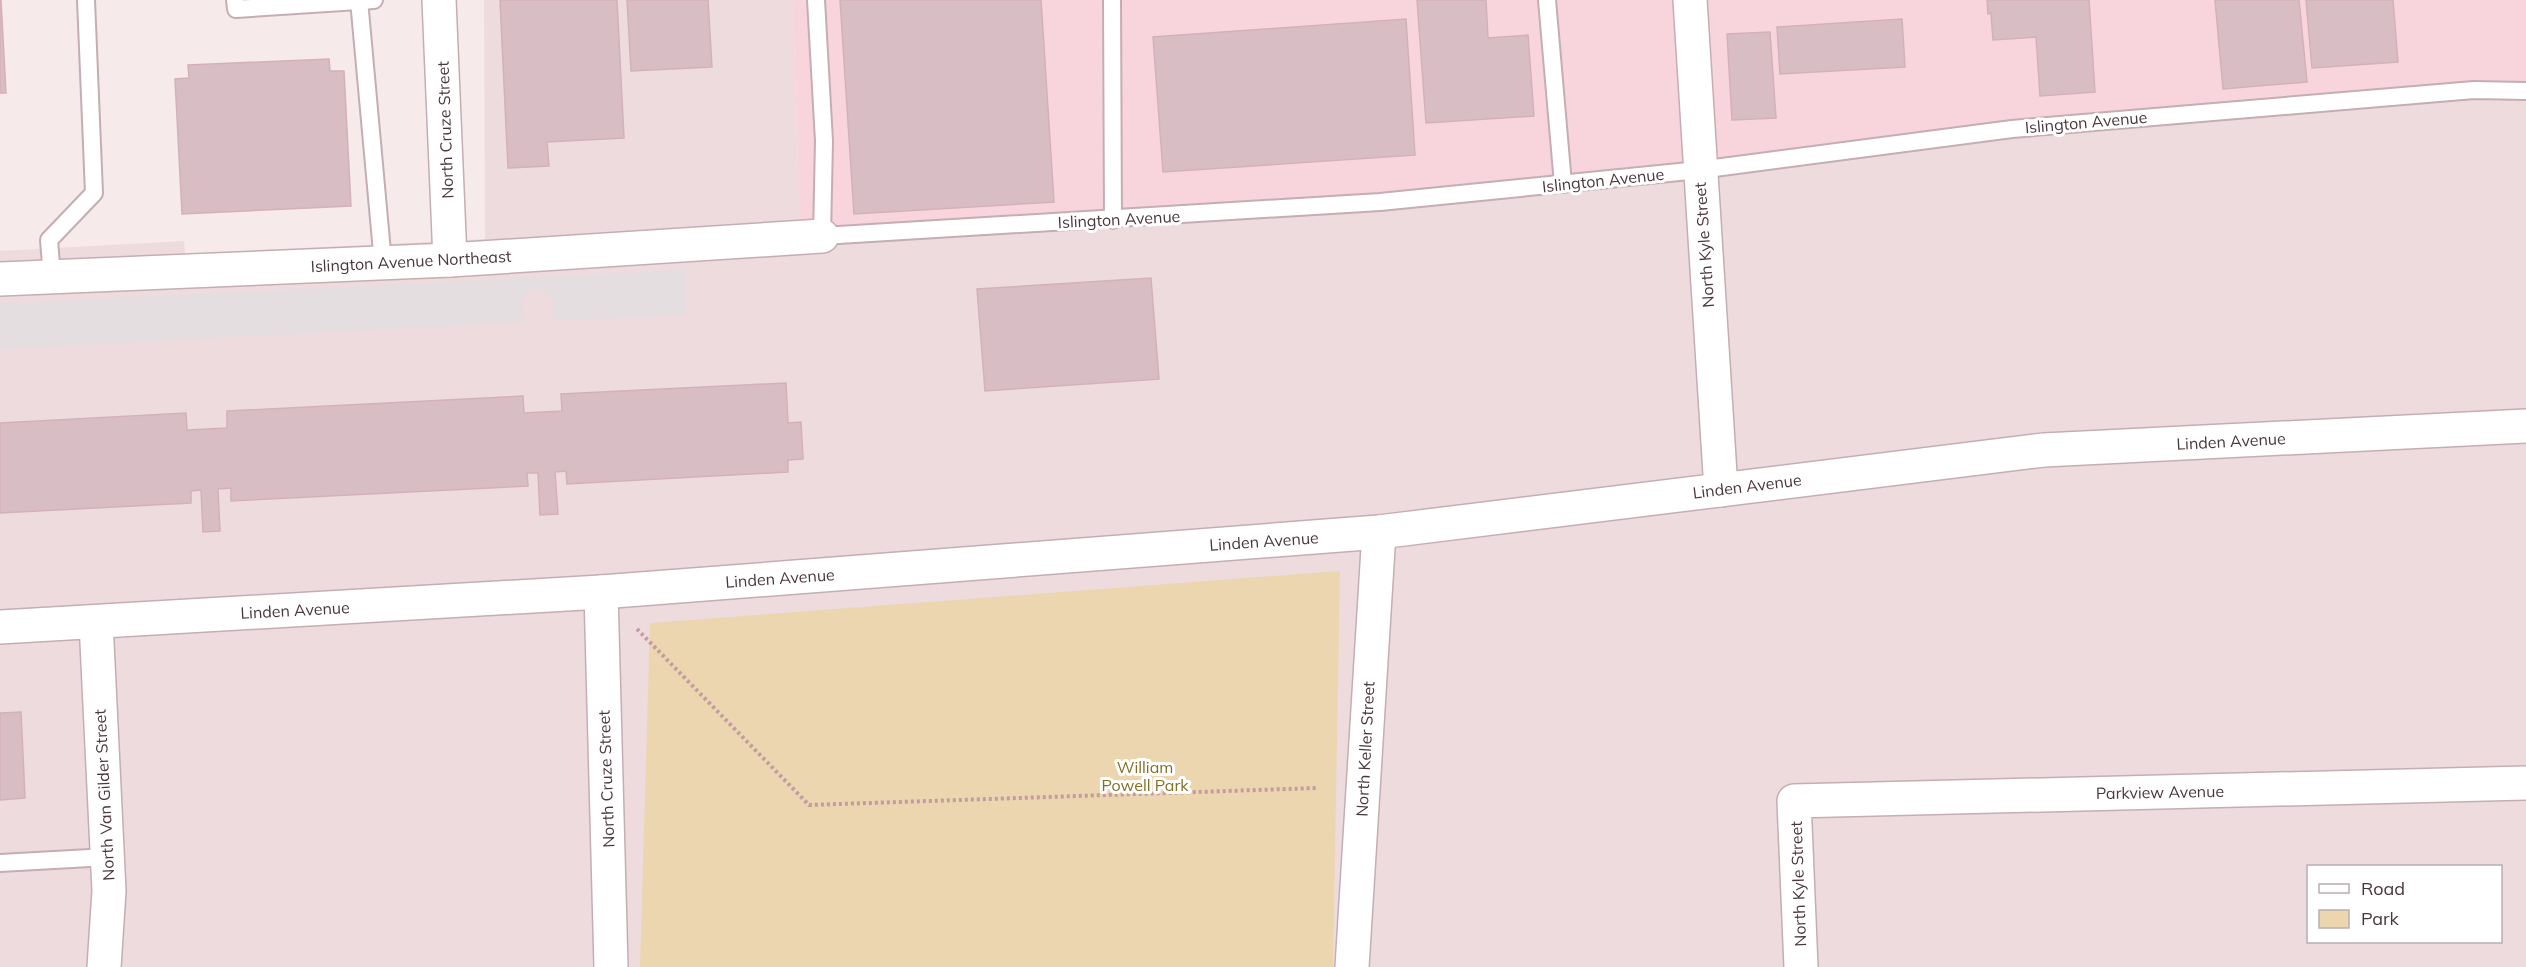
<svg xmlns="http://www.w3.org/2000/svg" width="2526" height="967" viewBox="0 0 2526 967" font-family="Mulish,sans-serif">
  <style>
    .residential { fill: #eedbde; fill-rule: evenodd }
    .commercial { fill: #f8d4dd }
    .green { fill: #ecd6b0 }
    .parking { fill: #e4dee0 }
    .building { fill: #d8bec4; stroke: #d4b1b8; stroke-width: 1.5 }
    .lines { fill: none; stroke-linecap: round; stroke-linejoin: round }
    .lane-casing { stroke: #c5aeb2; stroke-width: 20 }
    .street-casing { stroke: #c5aeb2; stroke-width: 36 }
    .path { stroke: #c59ba3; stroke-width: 4; stroke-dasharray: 3 3; stroke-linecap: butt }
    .lane { stroke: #fff; stroke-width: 16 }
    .street { stroke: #fff; stroke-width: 33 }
    .labels { text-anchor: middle; stroke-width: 6; stroke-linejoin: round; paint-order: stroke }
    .street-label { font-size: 16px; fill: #4b373b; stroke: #fff }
    .park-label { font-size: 16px; fill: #826f25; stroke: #fff }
  </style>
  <rect width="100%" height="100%" fill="#f6eaeb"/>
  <path class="residential" d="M484 0H793L800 237 2012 129 2526 91V967H0V251L184 241 185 254 485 239ZM2308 866H2500V942H2308Z"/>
  <path class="commercial" d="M793 0H2526V91L2012 129 1699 170 800 237Z"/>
  <path class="green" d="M1340 571 1333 967H640L650 623Z"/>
  <path class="parking" d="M685 270 686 315 554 321 553 298 548 291 537 288 528 291 522 299 523 322 0 349V304Z"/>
  <g class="building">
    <path d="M0 0H1L6 93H0Z"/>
    <path d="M500 0H617L624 138 547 142 549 166 508 168Z"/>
    <path d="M627 0H708L712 67 631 71Z"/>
    <path d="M840 0H1041L1054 202 854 214Z"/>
    <path d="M1417 0H1486L1488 38 1528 35 1534 116 1426 123Z"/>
    <path d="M1987 0H2089L2095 92 2040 96 2036 37 1993 40 1991 13 1988 14Z"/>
    <path d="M2215 0H2299L2307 82 2223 89Z"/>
    <path d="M2306 0H2393L2398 62 2312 68Z"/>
    <path d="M1406 19 1415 155 1163 172 1153 37Z"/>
    <path d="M1902 19 1905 67 1780 74 1777 27Z"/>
    <path d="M1770 32 1776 118 1732 120 1727 34Z"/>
    <path d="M329 59 330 71H344L351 206 182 214 175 79 189 78 188 65Z"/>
    <path d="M1151 278 1159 379 985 391 977 289Z"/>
    <path d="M786 383 788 423 801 422 803 459 788 460V472L567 484 566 471 555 472 558 514 540 515 538 473H527L528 486 231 501V488L218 489 220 531 203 532 201 490 191 491V503L0 513V423L186 413 187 430 227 428V411L523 396 524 413 562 411 561 394Z"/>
    <path d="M21 712 25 798 0 800V713Z"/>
  </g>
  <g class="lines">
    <g class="lane-casing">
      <g id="lane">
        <path d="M235 0 236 9 374 0"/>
        <path d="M359 0 383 263"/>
        <path d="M816 0 824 141 822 236 1380 202 1699 170 2012 129 2474 90 2526 91"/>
        <path d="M1112 0 1113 220"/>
        <path d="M1547 0 1563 184"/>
        <path d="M52 277 49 240 94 193 86 0"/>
        <path d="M0 863 108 857"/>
      </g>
    </g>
    <g class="street-casing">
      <g id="street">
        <path d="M439 0 450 260"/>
        <path d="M1690 0 1721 490"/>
        <path d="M0 279 450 260 822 236"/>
        <path d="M601 592 611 967"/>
        <path d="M96 622 109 891 104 967"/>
        <path d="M0 627 601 592 1379 532 2044 450 2526 426"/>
        <path d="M1352 967 1379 532"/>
        <path d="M1801 967 1794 801 2526 783"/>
      </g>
    </g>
    <path class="path" d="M637 629 809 805 1317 788"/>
    <use href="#lane" class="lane"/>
    <use href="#street" class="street"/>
  </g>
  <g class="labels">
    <g class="street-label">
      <text transform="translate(2086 122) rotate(-5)" y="6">Islington Avenue</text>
      <text transform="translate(445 130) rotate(-92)" y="6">North Cruze Street</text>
      <text transform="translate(1603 180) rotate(-6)" y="6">Islington Avenue</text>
      <text transform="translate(1119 219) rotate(-3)" y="6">Islington Avenue</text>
      <text transform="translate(1704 245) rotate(-94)" y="6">North Kyle Street</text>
      <text transform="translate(411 261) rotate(-3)" y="6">Islington Avenue Northeast</text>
      <text transform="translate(2231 441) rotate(-3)" y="6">Linden Avenue</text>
      <text transform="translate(1747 486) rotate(-7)" y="6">Linden Avenue</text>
      <text transform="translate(1264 541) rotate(-4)" y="6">Linden Avenue</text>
      <text transform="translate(780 578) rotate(-4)" y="6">Linden Avenue</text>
      <text transform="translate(295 610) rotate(-3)" y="6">Linden Avenue</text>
      <text transform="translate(1365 749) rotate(-87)" y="6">North Keller Street</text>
      <text transform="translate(606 779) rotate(-92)" y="6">North Cruze Street</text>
      <text transform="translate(2160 792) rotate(-1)" y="6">Parkview Avenue</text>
      <text transform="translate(104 795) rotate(-93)" y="6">North Van Gilder Street</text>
      <text transform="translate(1798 884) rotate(-92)" y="6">North Kyle Street</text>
    </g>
    <g class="park-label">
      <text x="1145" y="773">William<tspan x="1145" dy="18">Powell Park</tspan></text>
    </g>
  </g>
  <rect x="2307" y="865" width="195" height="78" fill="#ffffff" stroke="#b7afb1" stroke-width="1.5"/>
  <rect x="2319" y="884" width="30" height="9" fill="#ffffff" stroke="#b7afb1" stroke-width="1.5"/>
  <text x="2361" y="895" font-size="18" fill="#4b373b">Road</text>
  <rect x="2319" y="910" width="30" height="18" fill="#ecd6b0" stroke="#b7afb1" stroke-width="1.5"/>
  <text x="2361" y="925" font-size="18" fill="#4b373b">Park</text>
</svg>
